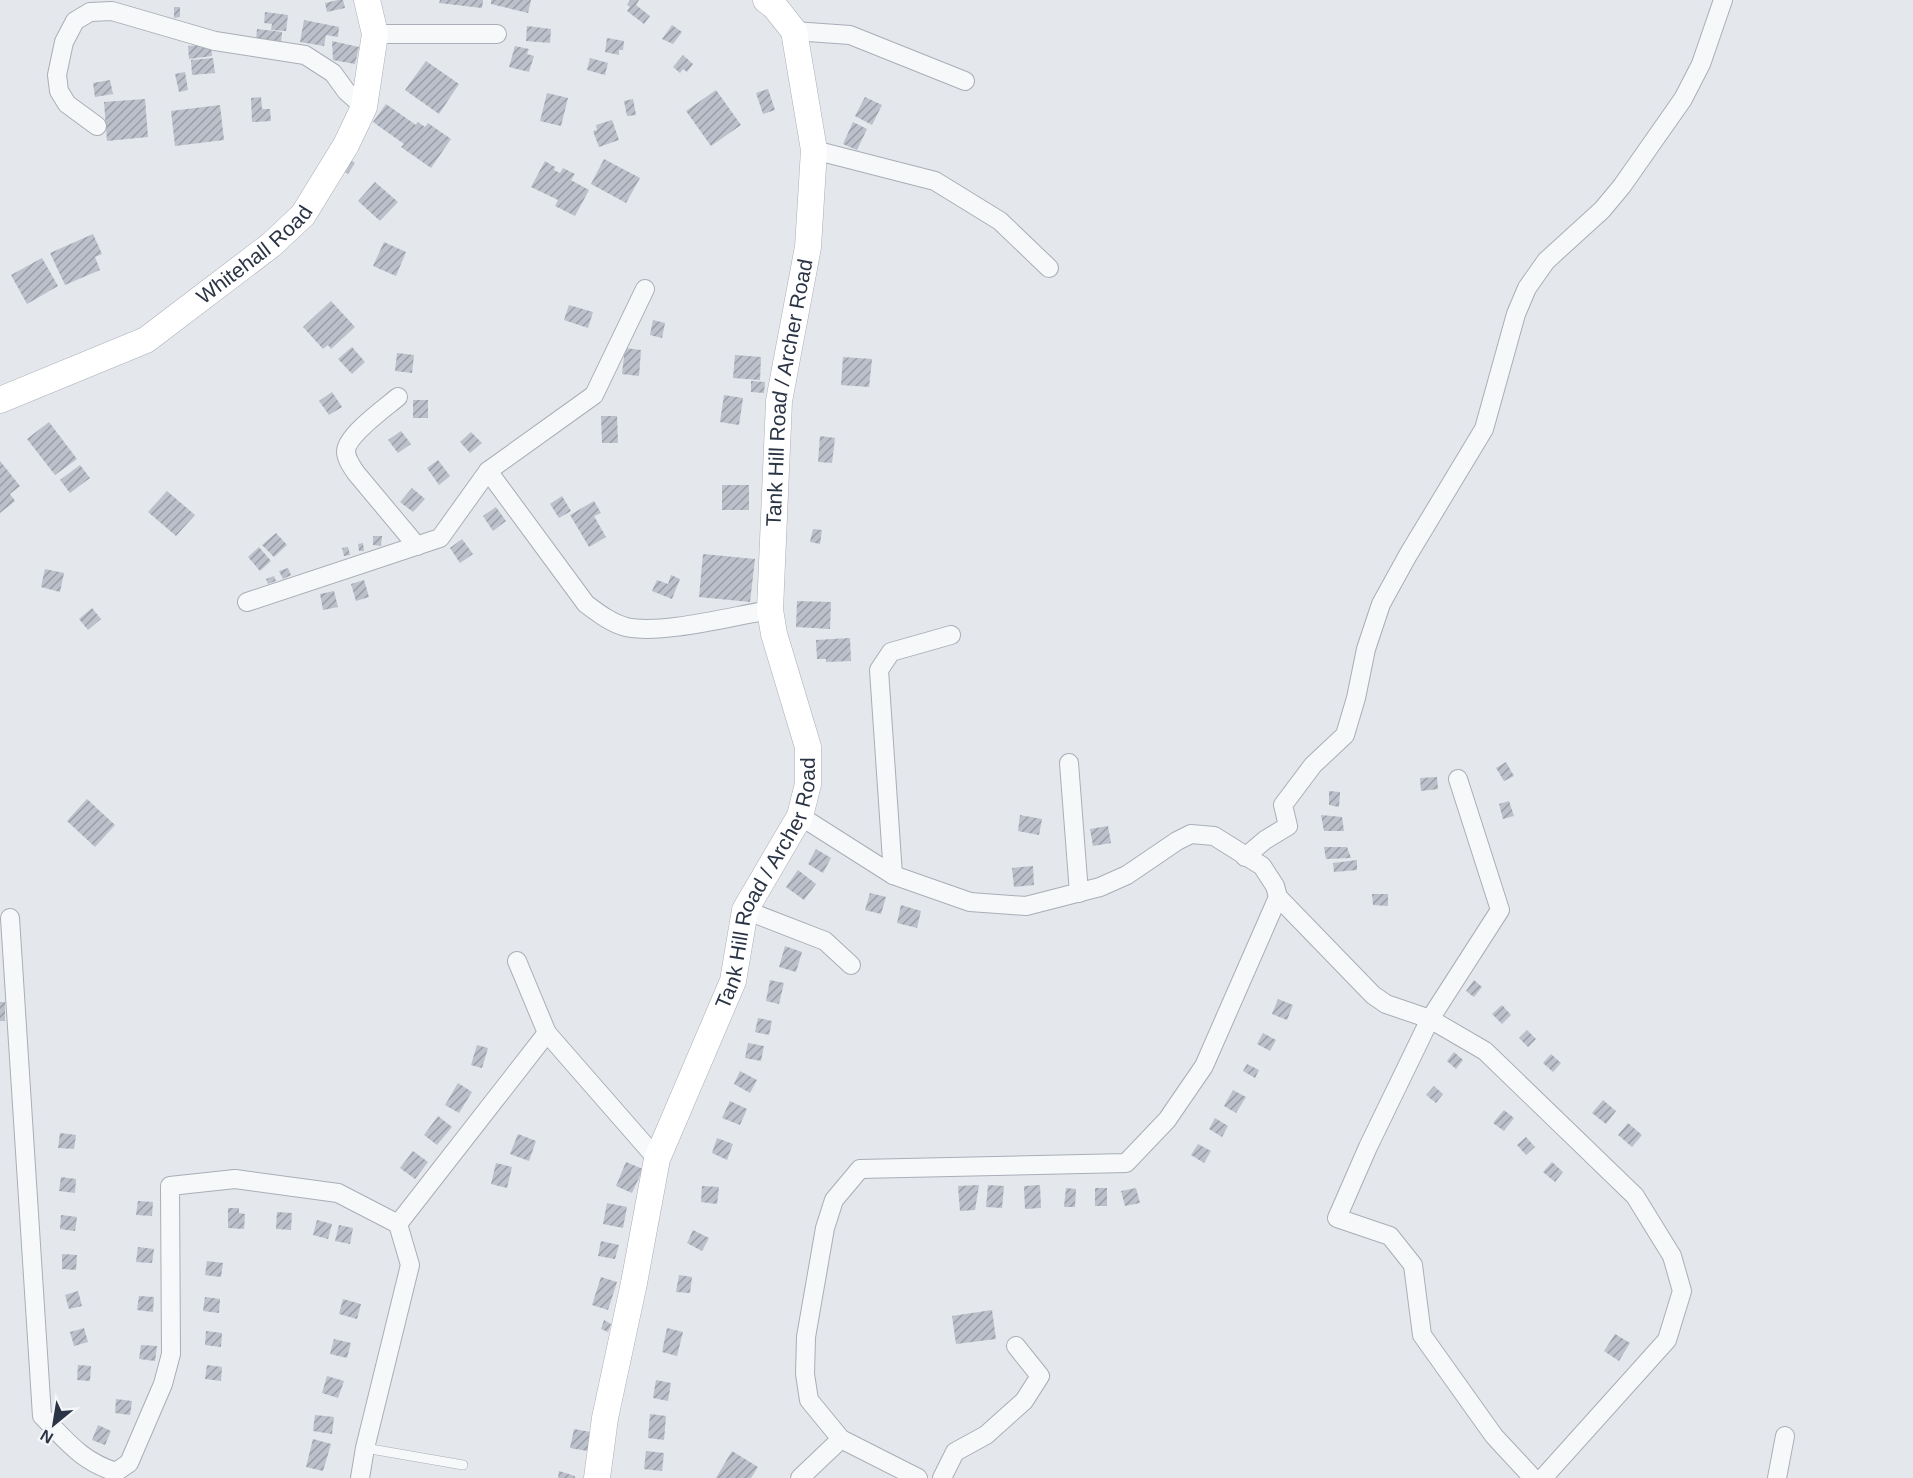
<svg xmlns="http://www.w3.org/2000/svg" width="1913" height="1478" viewBox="0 0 1913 1478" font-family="Helvetica,sans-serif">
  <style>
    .building { fill: url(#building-hatch) }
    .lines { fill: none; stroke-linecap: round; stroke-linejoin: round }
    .lane-casing { stroke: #a9aeb7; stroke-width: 10 }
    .street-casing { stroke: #a9aeb7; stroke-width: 20 }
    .secondary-casing { stroke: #a9aeb7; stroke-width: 27 }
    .lane { stroke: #f7f8fa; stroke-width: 9 }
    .street { stroke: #f7f8fa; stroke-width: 18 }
    .secondary { stroke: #fff; stroke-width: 26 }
    .labels { text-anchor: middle; stroke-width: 4.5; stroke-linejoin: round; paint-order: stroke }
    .street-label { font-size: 21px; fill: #2b3445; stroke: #f4f6f9 }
  </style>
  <defs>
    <pattern id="building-hatch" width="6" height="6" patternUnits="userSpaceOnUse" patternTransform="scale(1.5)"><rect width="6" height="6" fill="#bbc0ca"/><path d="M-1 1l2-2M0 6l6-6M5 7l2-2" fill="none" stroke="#989da6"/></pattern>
  </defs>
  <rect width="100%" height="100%" fill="#e4e7ec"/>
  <g class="building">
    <path d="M338 0H343L345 8 327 12 325 3Z"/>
    <path d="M440 0H483L482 8 439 3Z"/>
    <path d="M491 0H531L528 13 491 4Z"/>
    <path d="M630 0H639L636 5 650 16 644 24 627 11 630 7 627 5Z"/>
    <path d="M174 7H180V17L174 18Z"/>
    <path d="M265 12 288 15 286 31 271 30 272 24 264 23Z"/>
    <path d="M304 20 339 27 338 37 326 35 324 46 300 42Z"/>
    <path d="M672 25 682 32 673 44 662 39Z"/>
    <path d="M527 26 551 29 550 43 526 41Z"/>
    <path d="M257 29 282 32 281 44 256 41Z"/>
    <path d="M607 38 624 41 623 50H619V55L605 52Z"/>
    <path d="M332 41 359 47 355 64 333 60Z"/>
    <path d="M211 44 212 56 189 59 188 46Z"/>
    <path d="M515 46 529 49 527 54 534 56 529 72 509 67Z"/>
    <path d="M683 55 693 64 687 72 683 69 680 73 673 67Z"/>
    <path d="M213 58 215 73 192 75 191 60Z"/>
    <path d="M590 58 608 63 605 75 587 70Z"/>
    <path d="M426 61 459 84 439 114 405 90Z"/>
    <path d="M185 72 188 90 179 92 175 74Z"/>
    <path d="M110 80 113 94 95 97 93 83Z"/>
    <path d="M768 89 775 110 763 114 756 93Z"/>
    <path d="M716 90 741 125 711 146 686 111Z"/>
    <path d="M547 93 568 98 561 126 540 121Z"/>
    <path d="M261 97 262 109H270L271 121 252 122 251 98Z"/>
    <path d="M865 97 882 105 872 125 855 116Z"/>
    <path d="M145 99 148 137 107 141 104 102Z"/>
    <path d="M633 99 636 115 627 116 624 101Z"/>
    <path d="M386 104 416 125 418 122 425 127 428 123 451 139 431 168 401 147 404 144 373 122Z"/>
    <path d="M220 105 224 140 175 146 171 111Z"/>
    <path d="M612 120 619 140 599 147 593 131 597 130 596 125Z"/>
    <path d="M853 122 867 129 857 150 843 144Z"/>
    <path d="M346 157 355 163 348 174 339 169Z"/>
    <path d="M604 159 640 178 626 203 591 184Z"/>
    <path d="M545 161 555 167 554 170 560 173 563 168 575 174 571 180 589 190 575 216 555 206 558 200 531 187Z"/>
    <path d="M375 182 398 202 380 221 358 201Z"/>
    <path d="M93 234 102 254 95 257 100 270 65 285 50 253Z"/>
    <path d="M384 242 406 252 396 276 373 266Z"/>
    <path d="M42 258 58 286 27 304 11 275Z"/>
    <path d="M331 301 355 327 331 349 328 345 323 349 303 327Z"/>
    <path d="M569 305 593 312 588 328 564 320Z"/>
    <path d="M653 320 665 323 662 338 650 335Z"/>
    <path d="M352 347 365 362 352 374 338 359Z"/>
    <path d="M625 348 641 350 639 376 622 374Z"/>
    <path d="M397 353 414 355 412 373 395 371Z"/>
    <path d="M735 355 761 357 760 380 733 378Z"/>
    <path d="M843 357 872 359 869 387 841 385Z"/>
    <path d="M751 381 765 382 764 393 751 392Z"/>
    <path d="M332 392 342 407 329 415 319 401Z"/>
    <path d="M724 395 743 398 739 425 720 422Z"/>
    <rect x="413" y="400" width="15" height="18"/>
    <path d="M601 416H617L618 443H602Z"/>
    <path d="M49 422 77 459 55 475 27 439Z"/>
    <path d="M401 431 411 444 398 453 388 440Z"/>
    <path d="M471 432 482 443 470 453 460 442Z"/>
    <path d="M820 436 835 438 832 463 818 462Z"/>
    <path d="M438 460 450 476 439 485 427 468Z"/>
    <path d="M0 461 20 486 10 494 15 501 0 513Z"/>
    <path d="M80 465 90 478 70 493 60 480Z"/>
    <rect x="722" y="485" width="27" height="25"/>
    <path d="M412 488 425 499 413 512 400 502Z"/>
    <path d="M167 491 195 515 176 536 148 512Z"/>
    <path d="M562 496 571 511 559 518 550 504Z"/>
    <path d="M594 501 601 513 594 516 606 537 589 547 570 515Z"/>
    <path d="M496 507 506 521 493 531 483 516Z"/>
    <path d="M813 529 822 530 820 544 810 542Z"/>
    <path d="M276 533 287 545 274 557 262 545Z"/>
    <path d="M373 536H382L381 546 373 545Z"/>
    <path d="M462 539 473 554 460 563 450 548Z"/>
    <path d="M363 543 364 551H359L358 544Z"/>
    <path d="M259 547 271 561 260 571 248 557Z"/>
    <path d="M348 547 350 555 344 556 342 548Z"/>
    <path d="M703 554 755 559 750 602 699 597Z"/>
    <path d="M288 568 291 575 283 579 279 571Z"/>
    <path d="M45 569 64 573 60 592 41 587Z"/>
    <path d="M671 575 680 579 672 599 652 591 657 580 668 584Z"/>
    <path d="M274 576 276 581 268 584 266 579Z"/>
    <path d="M364 580 369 597 356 601 351 584Z"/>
    <path d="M334 591 338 607 323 610 320 594Z"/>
    <path d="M797 601 831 602 830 629 796 627Z"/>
    <path d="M92 608 101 619 88 630 79 619Z"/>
    <path d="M850 638 851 661 826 662V659H817L816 640Z"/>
    <path d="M1506 762 1514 776 1504 781 1496 768Z"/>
    <path d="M1437 777 1438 789 1421 791 1420 778Z"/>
    <path d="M1329 791 1340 792 1339 807 1329 805Z"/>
    <path d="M87 799 115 825 95 847 67 821Z"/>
    <path d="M1509 801 1514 816 1503 819 1499 804Z"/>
    <path d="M1020 815 1042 819 1039 835 1018 831Z"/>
    <path d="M1321 815 1342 817 1344 831H1324Z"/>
    <path d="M1108 826 1111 843 1093 846 1090 829Z"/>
    <path d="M1324 847H1347L1351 858 1326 859Z"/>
    <path d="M816 849 831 858 823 873 808 864Z"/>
    <path d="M1357 860V870L1334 872 1333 863Z"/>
    <path d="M1033 866 1034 885 1014 887 1012 868Z"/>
    <path d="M798 870 816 884 804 900 786 887Z"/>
    <path d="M870 893 886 897 881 914 865 910Z"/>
    <path d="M1372 894H1388V906L1373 905Z"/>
    <path d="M901 905 921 911 917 928 897 923Z"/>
    <path d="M785 946 802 952 796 972 779 967Z"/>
    <path d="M770 980 784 983 779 1004 766 1001Z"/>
    <path d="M1474 980 1482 987 1474 997 1466 991Z"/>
    <path d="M1278 999 1293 1005 1287 1020 1272 1014Z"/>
    <rect x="0" y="1002" width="5" height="19"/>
    <path d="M1502 1005 1511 1015 1502 1024 1492 1014Z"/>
    <path d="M758 1018 772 1021 769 1035 755 1032Z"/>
    <path d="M1527 1030 1536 1039 1528 1047 1519 1038Z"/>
    <path d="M1263 1033 1276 1040 1270 1051 1257 1044Z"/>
    <path d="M748 1043 764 1046 761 1061 745 1058Z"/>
    <path d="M477 1045 488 1048 482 1068 471 1065Z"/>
    <path d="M1454 1052 1463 1060 1456 1069 1447 1061Z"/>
    <path d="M1551 1054 1561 1063 1553 1072 1543 1063Z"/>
    <path d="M1247 1064 1259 1070 1255 1078 1243 1071Z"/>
    <path d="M740 1071 757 1080 750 1093 734 1084Z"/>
    <path d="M458 1083 472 1092 459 1113 445 1105Z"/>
    <path d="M1434 1086 1443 1094 1436 1103 1426 1095Z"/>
    <path d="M1233 1090 1246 1097 1236 1113 1224 1106Z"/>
    <path d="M1603 1100 1616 1111 1606 1124 1592 1113Z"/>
    <path d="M730 1101 747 1109 740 1125 722 1118Z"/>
    <path d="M1504 1110 1514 1118 1504 1131 1493 1123Z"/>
    <path d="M438 1116 452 1127 437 1145 424 1135Z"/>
    <path d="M1215 1118 1228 1126 1222 1137 1209 1129Z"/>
    <path d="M1628 1123 1642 1135 1632 1147 1618 1135Z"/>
    <path d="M60 1133 76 1135 74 1149 58 1148Z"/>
    <path d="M518 1134 536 1141 529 1161 510 1154Z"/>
    <path d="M1526 1137 1535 1147 1526 1155 1517 1145Z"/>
    <path d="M717 1138 733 1144 727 1160 712 1153Z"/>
    <path d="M1198 1144 1211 1151 1204 1163 1191 1155Z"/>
    <path d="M413 1151 428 1162 415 1179 400 1168Z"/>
    <path d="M626 1162 643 1169 632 1193 616 1186Z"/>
    <path d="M1552 1162 1563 1172 1555 1182 1543 1172Z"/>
    <path d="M496 1163 512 1167 507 1188 491 1184Z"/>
    <path d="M61 1177 76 1179 75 1193 59 1191Z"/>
    <path d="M979 1185 975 1210 960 1211 958 1186Z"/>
    <path d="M988 1185 1004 1186 1002 1208 986 1207Z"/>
    <path d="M1040 1185 1041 1208 1025 1209 1024 1186Z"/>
    <path d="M702 1186 719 1187 717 1204 701 1202Z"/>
    <path d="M1066 1188 1076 1189 1075 1207H1064Z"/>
    <rect x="1095" y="1188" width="12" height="18"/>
    <path d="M1136 1188 1140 1203 1125 1206 1121 1191Z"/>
    <path d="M138 1201 153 1202 152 1216 136 1215Z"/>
    <path d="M607 1203 627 1207 623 1228 603 1224Z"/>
    <path d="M228 1208H239V1213L245 1214 244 1229 228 1228Z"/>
    <path d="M277 1212 292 1213 291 1230 276 1229Z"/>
    <path d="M61 1215 77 1217 75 1231 60 1229Z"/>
    <path d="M317 1220 332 1224 328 1239 313 1235Z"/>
    <path d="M339 1225 353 1228 350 1244 335 1241Z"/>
    <path d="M693 1230 709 1238 702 1251 687 1243Z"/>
    <path d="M601 1241 619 1245 615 1259 598 1256Z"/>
    <path d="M138 1247 154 1249 152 1263 136 1262Z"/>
    <path d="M62 1254 77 1255 76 1270 62 1269Z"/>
    <path d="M207 1261 223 1263 221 1277 205 1275Z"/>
    <path d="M679 1275 692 1277 690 1293 676 1292Z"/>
    <path d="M601 1277 617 1282 608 1310 592 1305Z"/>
    <path d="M78 1291 82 1306 69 1309 65 1295Z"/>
    <path d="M139 1296 154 1297 153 1312 137 1310Z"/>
    <path d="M205 1297 220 1299 219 1313 203 1311Z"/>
    <path d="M343 1299 361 1304 357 1319 339 1314Z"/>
    <path d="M992 1310 996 1339 956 1344 952 1316Z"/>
    <path d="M604 1320 611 1324 608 1332 601 1329Z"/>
    <path d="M84 1328 88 1342 74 1346 70 1332Z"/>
    <path d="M667 1328 683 1332 677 1356 662 1352Z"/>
    <path d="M206 1331 222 1333 221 1347 205 1345Z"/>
    <path d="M1615 1334 1630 1343 1619 1361 1604 1351Z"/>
    <path d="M334 1339 351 1343 347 1358 330 1354Z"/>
    <path d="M141 1345 157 1346 155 1361 139 1359Z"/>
    <path d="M78 1365 91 1366 90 1381 77 1380Z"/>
    <path d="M207 1365 222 1367 221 1381 205 1379Z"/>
    <path d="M327 1376 344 1381 338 1398 322 1393Z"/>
    <path d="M656 1380 671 1383 668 1401 653 1398Z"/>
    <path d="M116 1399 132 1401 130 1415 115 1413Z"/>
    <path d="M650 1414 666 1416 664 1440 648 1438Z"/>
    <path d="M315 1415 334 1417 332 1434 313 1431Z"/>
    <path d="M98 1425 111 1431 105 1445 92 1440Z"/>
    <path d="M574 1429 596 1433 593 1452 570 1448Z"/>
    <path d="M313 1439 331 1444 323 1471 306 1467Z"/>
    <path d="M646 1451 664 1453 662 1471 644 1469Z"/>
    <path d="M732 1451 758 1467 751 1478H716Z"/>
    <path d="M559 1471 575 1476V1478H558Z"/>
  </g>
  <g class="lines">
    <g class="lane-casing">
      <path id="lane" d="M365 1448 463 1465"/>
    </g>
    <g class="street-casing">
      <g id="street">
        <path d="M794 31 850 35 965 81"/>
        <path d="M375 34H497"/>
        <path d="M97 126 67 104 59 91 57 75 64 42 75 21 90 12 112 11 215 41 305 55 333 73 346 91 364 107"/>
        <path d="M814 150 935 181 1000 221 1049 268"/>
        <path d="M398 397C385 408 347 435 346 451 346 459 352 467 356 473L417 546"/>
        <path d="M488 471 586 604C598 613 611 623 626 627 662 635 732 616 770 610"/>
        <path d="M247 602 440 538 488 471 594 395 645 289"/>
        <path d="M1069 763 1079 893"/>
        <path d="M1458 779 1500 910 1430 1019 1368 1147 1337 1218 1390 1236 1413 1265 1422 1335 1494 1436 1533 1478"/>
        <path d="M800 816 893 875 970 902 1026 906 1100 887 1127 875 1177 841 1191 834 1214 836 1262 866 1275 886 1278 897 1373 995 1386 1004 1430 1019 1485 1051 1635 1196 1672 1256 1682 1291 1667 1340 1543 1478"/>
        <path d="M1245 857 1265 840 1288 826 1283 805 1313 765 1345 735 1356 698 1366 649 1381 604 1408 555 1484 429 1516 314 1527 288 1546 261 1602 210 1622 186 1683 99 1701 64 1723 0"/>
        <path d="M893 875 879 670 891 652 951 635"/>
        <path d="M745 910 825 941 851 965"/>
        <path d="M10 918 42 1416C67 1441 81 1461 116 1472L129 1463 163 1384 171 1354 170 1186 235 1179 338 1193 398 1224"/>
        <path d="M517 961 547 1033 657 1159"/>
        <path d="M360 1478 365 1448 410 1265 398 1224 547 1033"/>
        <path d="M800 1478 841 1439"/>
        <path d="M918 1478 841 1439 809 1400 805 1374 806 1337 825 1228 834 1200 860 1169 1126 1163 1167 1120 1204 1066 1278 897"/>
        <path d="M942 1478 955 1452 986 1435 1024 1401 1040 1376 1016 1346"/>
        <path d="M1777 1478 1785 1436"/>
      </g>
    </g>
    <g class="secondary-casing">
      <g id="secondary">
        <path id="s1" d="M0 400 146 340 271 245 303 215 346 145 364 107 375 34 367 0"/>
        <path id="s2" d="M597 1478 605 1418 634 1283 657 1159 733 981 745 910 800 816 808 784V747L774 634 770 610 779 401 808 247 814 150 794 31 775 7 766 0"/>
      </g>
    </g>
    <use href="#lane" class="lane"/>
    <use href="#street" class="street"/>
    <use href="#secondary" class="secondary"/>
  </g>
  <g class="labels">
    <g class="street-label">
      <text dy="7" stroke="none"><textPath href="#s1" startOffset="296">Whitehall Road</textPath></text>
      <text dy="7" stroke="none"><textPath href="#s2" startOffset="1130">Tank Hill Road / Archer Road</textPath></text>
      <text dy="7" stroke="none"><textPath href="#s2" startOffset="624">Tank Hill Road / Archer Road</textPath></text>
    </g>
  </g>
  <g transform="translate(54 1424) rotate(210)" stroke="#f4f6f9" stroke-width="4.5" paint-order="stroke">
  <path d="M0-4.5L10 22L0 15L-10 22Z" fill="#2b3445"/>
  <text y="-9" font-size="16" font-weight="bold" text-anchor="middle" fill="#2b3445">N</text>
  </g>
</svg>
